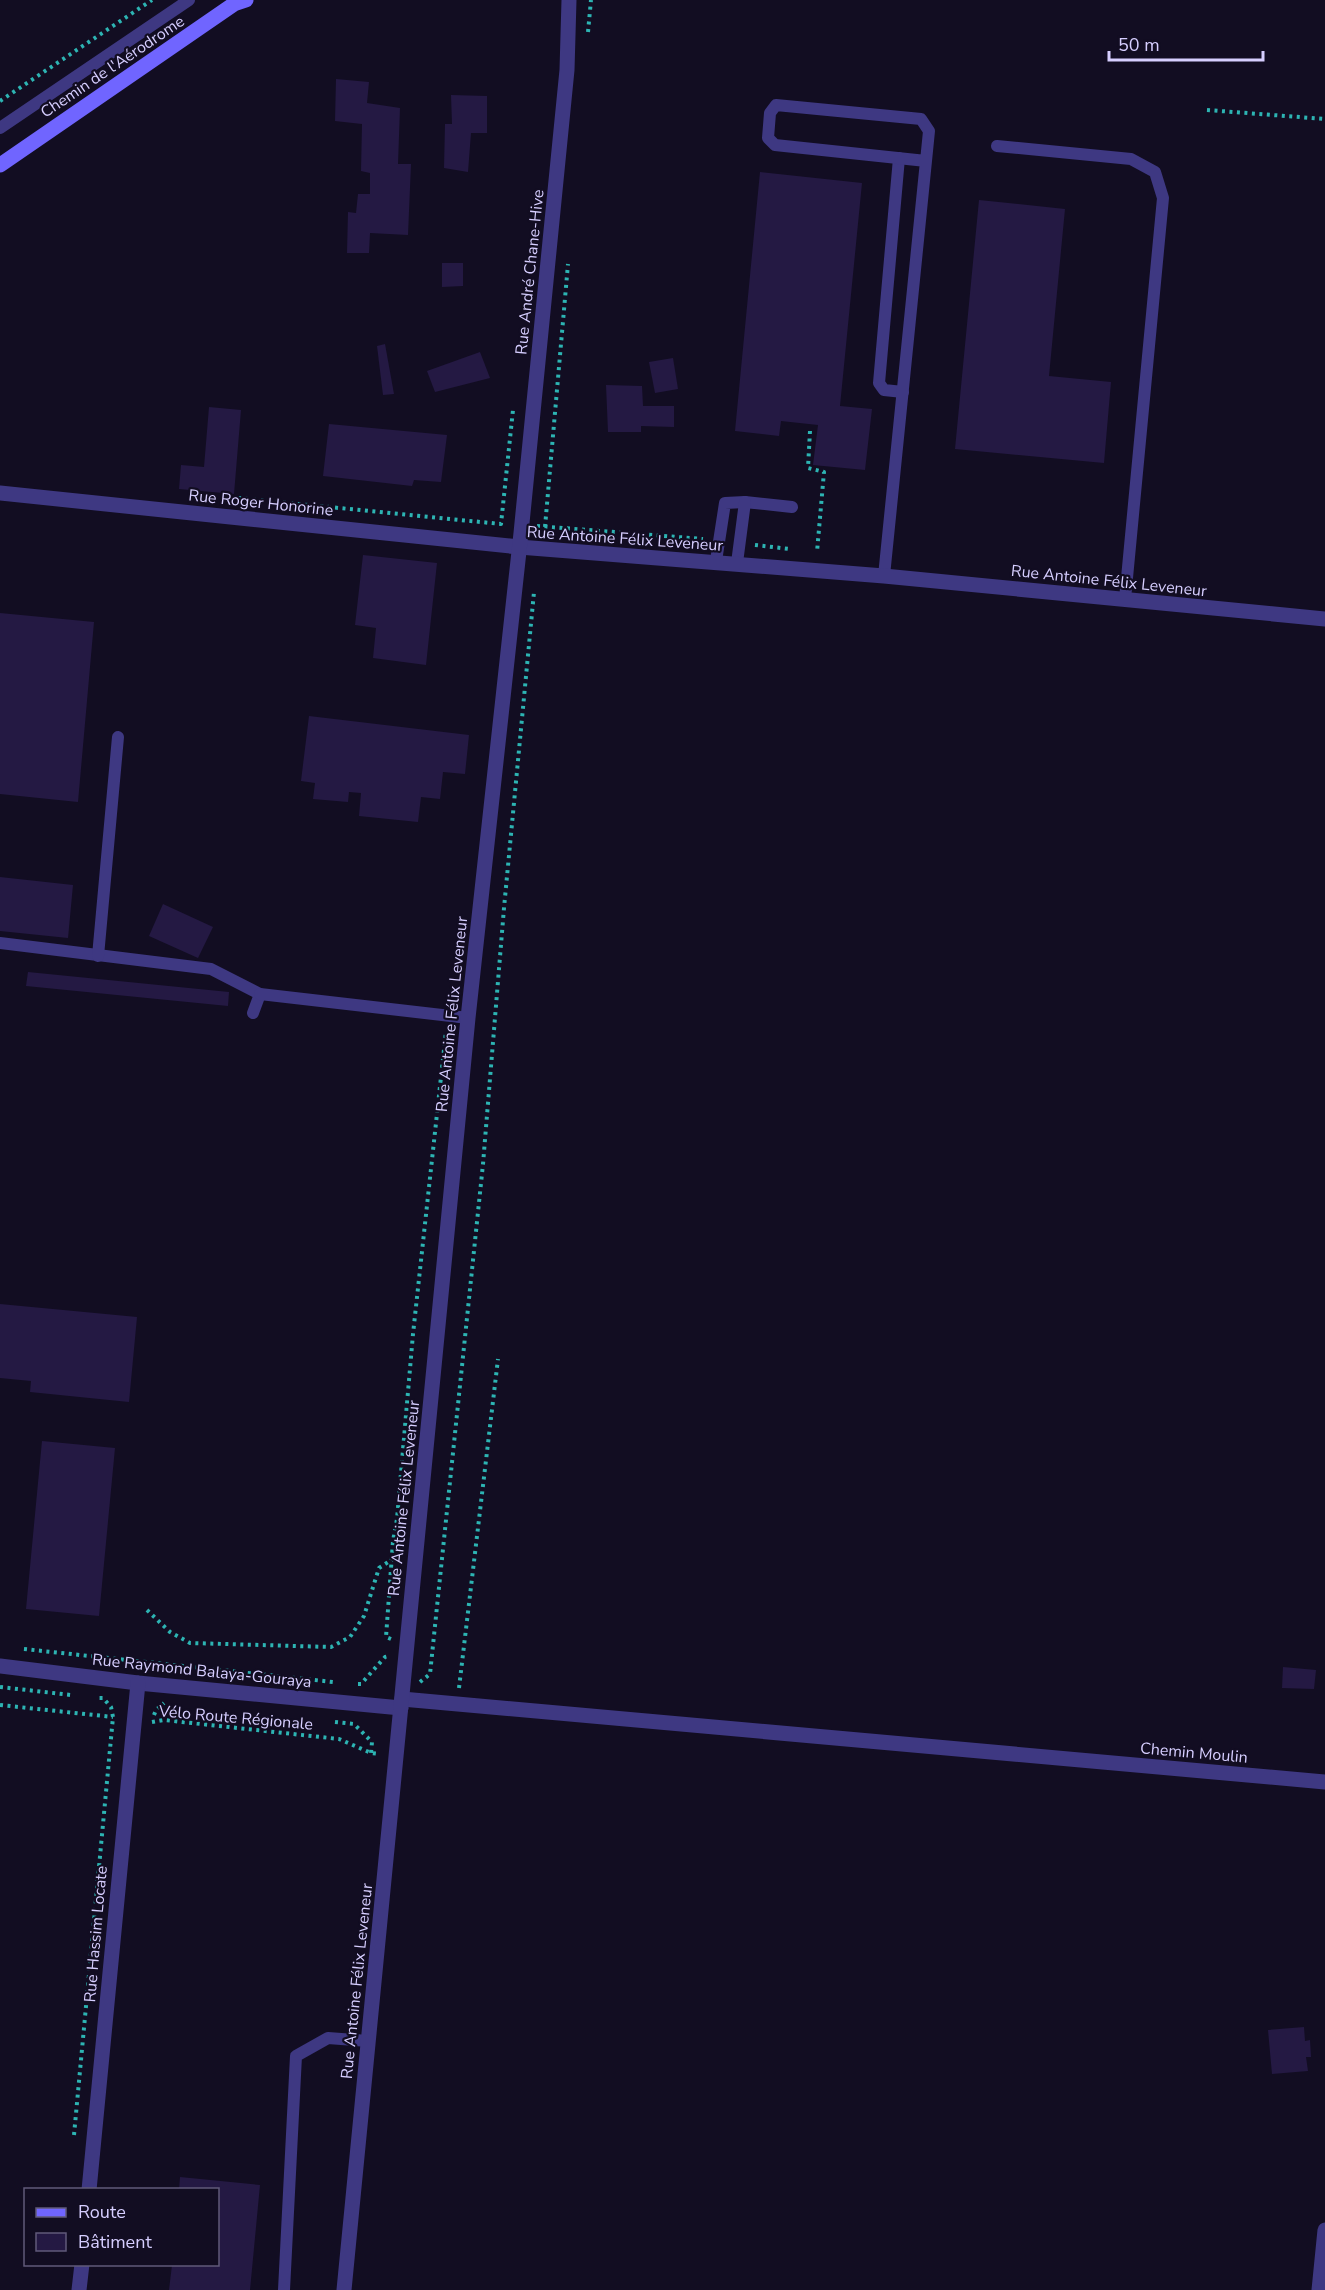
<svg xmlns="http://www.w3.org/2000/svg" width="1325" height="2290" viewBox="0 0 1325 2290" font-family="'Nunito Sans',sans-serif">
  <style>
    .building { fill: #241943 }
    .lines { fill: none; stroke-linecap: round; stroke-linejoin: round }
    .path { stroke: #2db4b3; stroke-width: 4; stroke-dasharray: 3 4.5; stroke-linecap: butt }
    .lane { stroke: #3e3882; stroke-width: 12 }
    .street { stroke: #3e3882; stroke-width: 15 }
    .secondary { stroke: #7065ff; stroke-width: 15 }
    .labels { text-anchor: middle; stroke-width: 4.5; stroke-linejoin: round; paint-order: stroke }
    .street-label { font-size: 16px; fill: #d6ceff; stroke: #120d22 }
  </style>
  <rect width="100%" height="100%" fill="#120d22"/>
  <g class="building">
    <path d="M336 79 369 82 367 103 400 108 398 164H411L408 235 370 233 369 253H347L348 212 356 213 358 194H370V173L361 171 362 124 335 121Z"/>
    <path d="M451 95 487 96V133H471L468 172 444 168 445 124H452Z"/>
    <path d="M760 172 862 183 840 406 872 409 865 470 813 465 818 425 781 421 779 436 735 431Z"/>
    <path d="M979 200 1065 209 1049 376 1111 382 1104 463 955 449Z"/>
    <path d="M442 263H463V286L442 287Z"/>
    <path d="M385 344 394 394 383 395 377 346Z"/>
    <path d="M480 352 490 378 435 392 427 371Z"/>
    <path d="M673 358 678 389 655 393 649 362Z"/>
    <path d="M606 385 642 386 643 406H674V427L641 426V432H608Z"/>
    <path d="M209 407 241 410 234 494 179 489 181 465 204 467Z"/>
    <path d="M329 424 447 435 441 482 414 480 412 486 323 476Z"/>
    <path d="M363 555 437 563 426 665 373 658 376 628 355 625Z"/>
    <path d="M0 613 94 622 78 802 0 794Z"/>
    <path d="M309 716 469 735 465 774 443 772 440 799 421 797 418 822 359 816 361 793 349 792 348 802 313 799 315 783 301 781Z"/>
    <path d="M0 877 73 885 68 938 0 931Z"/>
    <path d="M163 904 213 927 198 958 149 936Z"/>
    <path d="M28 972 229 992 228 1006 26 986Z"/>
    <path d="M0 1304 137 1317 129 1402 30 1392 31 1381 0 1378Z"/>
    <path d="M42 1441 115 1448 99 1616 26 1609Z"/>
    <path d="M1283 1667 1316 1670 1314 1689 1282 1688Z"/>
    <path d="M1304 2027 1305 2041 1310 2040 1311 2057H1306L1308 2071 1272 2074 1268 2030Z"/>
    <path d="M180 2177 260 2185 250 2290H169L172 2265H218V2190H179Z"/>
  </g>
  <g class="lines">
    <g class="path">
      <path d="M588 32 591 0"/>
      <path d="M0 101 152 0"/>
      <path d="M1207 110 1325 119"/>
      <path d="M810 431 808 468 824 472 817 552"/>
      <path d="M238 498 501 524 513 410"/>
      <path d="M537 526 703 539"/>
      <path d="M545 527 568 264"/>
      <path d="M755 545 790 549"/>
      <path d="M147 1610 170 1632 190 1643 331 1647 350 1637 364 1616 379 1568 393 1559"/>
      <path d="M391 1639 386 1637 393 1541 397 1519 413 1334 446 1031"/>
      <path d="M24 1649 333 1682"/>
      <path d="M420 1682 430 1674 483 1164 504 908 534 592"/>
      <path d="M358 1684H361L385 1657 389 1656"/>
      <path d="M0 1687 71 1695"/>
      <path d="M459 1688 498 1359"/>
      <path d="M0 1705 113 1717"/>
      <path d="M154 1715 156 1710 164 1703"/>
      <path d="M152 1722 164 1720 339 1739 371 1753 380 1754"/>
      <path d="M335 1722 354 1724 372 1742 371 1753"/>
      <path d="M74 2135 113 1717 111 1707 103 1698H99"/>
    </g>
    <g class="lane">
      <path d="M0 128 189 0"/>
      <path d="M997 146 1131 159 1155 172 1163 198 1125 599"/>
      <path d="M899 158 879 383 884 390 903 392"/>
      <path d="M716 561 725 503 745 502 792 507"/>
      <path d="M737 563 745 502"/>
      <path d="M884 576 926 161 929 131 921 119 776 105 770 113 768 138 775 145 926 161"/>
      <path d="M0 943 211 969 260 994 253 1013"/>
      <path d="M98 956 118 737"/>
      <path d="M260 994 468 1018"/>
      <path d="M284 2290 296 2056 328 2038 368 2041"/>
    </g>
    <g class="street">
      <path d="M0 493 519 547 884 576 1325 619"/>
      <path d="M0 1666 138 1683 401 1708"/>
      <path d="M402 1699 1325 1782"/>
      <path d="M89 2190 138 1683"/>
      <path d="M79 2290 82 2264"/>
      <path d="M344 2290 468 1018 521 533 567 70 569 0"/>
      <path d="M1319 2290 1325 2230"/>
    </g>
    <path class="secondary" d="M0 165 234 4 246 0"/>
  </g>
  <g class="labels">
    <g class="street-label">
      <text transform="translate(112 66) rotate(-34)" y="6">Chemin de l'Aérodrome</text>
      <text transform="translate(529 272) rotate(-84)" y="6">Rue André Chane-Hive</text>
      <text transform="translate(261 502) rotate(6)" y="6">Rue Roger Honorine</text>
      <text transform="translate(625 538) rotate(4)" y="6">Rue Antoine Félix Leveneur</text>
      <text transform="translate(1109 580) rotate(6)" y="6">Rue Antoine Félix Leveneur</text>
      <text transform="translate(451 1014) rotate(-84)" y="6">Rue Antoine Félix Leveneur</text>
      <text transform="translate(403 1498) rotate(-84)" y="6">Rue Antoine Félix Leveneur</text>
      <text transform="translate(202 1670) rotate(6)" y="6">Rue Raymond Balaya-Gouraya</text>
      <text transform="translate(236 1717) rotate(5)" y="6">Vélo Route Régionale</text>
      <text transform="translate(1194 1752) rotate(5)" y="6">Chemin Moulin</text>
      <text transform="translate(95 1934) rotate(-85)" y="6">Rue Hassim Locate</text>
      <text transform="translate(356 1981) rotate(-84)" y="6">Rue Antoine Félix Leveneur</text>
    </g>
  </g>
  <rect x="24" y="2188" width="195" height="78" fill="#120d22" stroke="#605a7a" stroke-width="1.5"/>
  <rect x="36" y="2208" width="30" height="9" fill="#7065ff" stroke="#605a7a" stroke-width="1.5"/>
  <text x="78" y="2218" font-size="18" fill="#d6ceff">Route</text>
  <rect x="36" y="2233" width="30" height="18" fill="#241943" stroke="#605a7a" stroke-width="1.5"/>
  <text x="78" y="2248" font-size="18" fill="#d6ceff">Bâtiment</text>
  <path d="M1109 51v9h154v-9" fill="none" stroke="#d6ceff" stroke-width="3"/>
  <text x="1118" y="51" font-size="18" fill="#d6ceff" stroke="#120d22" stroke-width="4.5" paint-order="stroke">50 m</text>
</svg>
